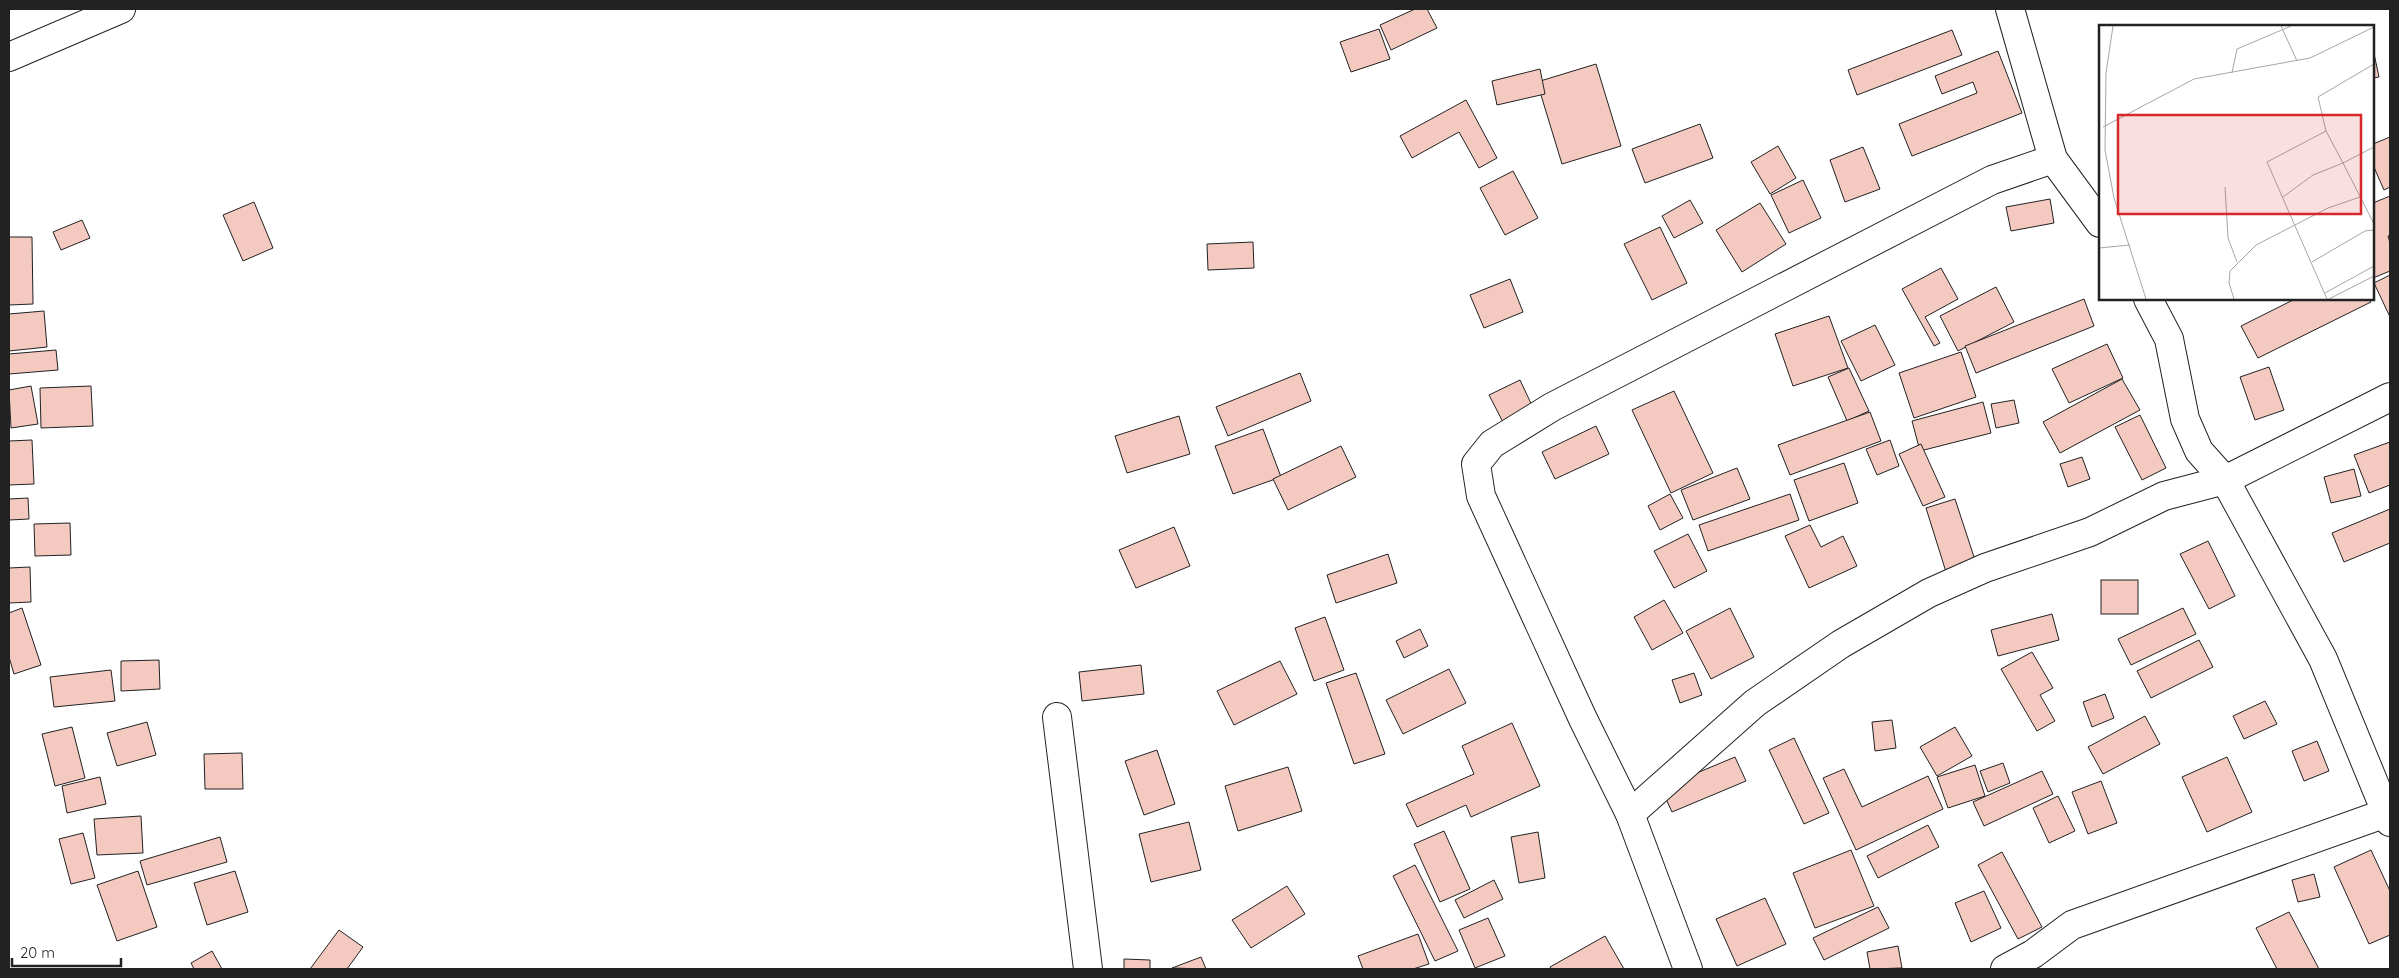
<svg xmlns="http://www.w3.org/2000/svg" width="2399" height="978" viewBox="0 0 2399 978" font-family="Quicksand,sans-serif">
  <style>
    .building { fill: #f3c9c0; stroke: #222 }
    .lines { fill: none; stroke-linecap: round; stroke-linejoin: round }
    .minor-casing { stroke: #222; stroke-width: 30 }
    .minor { stroke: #fff; stroke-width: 28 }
    .inset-road { fill: none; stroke: #a7a7a7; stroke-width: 1 }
    .view { fill: #d62828; fill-opacity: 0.15; stroke: #d62828; stroke-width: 2.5 }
    .inset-edge { fill: none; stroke: #222; stroke-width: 2.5 }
  </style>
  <rect width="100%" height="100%" fill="#fff"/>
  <g class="building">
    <path d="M1415 9H1427L1437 28 1391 50 1380 25Z"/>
    <path d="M1379 29 1390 59 1351 72 1340 42Z"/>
    <path d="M1952 30 1962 55 1857 95 1848 70Z"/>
    <path d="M2373 49 2379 77 2373 78Z"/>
    <path d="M1998 51 2022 113 1912 156 1899 124 1977 93 1973 82 1942 94 1935 76Z"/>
    <path d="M1596 64 1621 146 1562 164 1537 82Z"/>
    <path d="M1540 69 1545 94 1497 105 1492 81Z"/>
    <path d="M1466 100 1497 158 1479 168 1459 132 1412 158 1400 136Z"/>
    <path d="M1700 124 1713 158 1645 183 1632 149Z"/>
    <path d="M2390 137V187L2384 190 2373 165V144Z"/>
    <path d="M1778 146 1796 178 1770 194 1751 162Z"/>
    <path d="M1863 147 1880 189 1845 202 1830 160Z"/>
    <path d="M1513 171 1538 218 1505 235 1480 188Z"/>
    <path d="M1803 180 1821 218 1789 233 1771 195Z"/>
    <path d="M2390 196V235L2388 236 2390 243V271L2373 278V203Z"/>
    <path d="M2050 199 2054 223 2011 231 2006 207Z"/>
    <path d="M1690 200 1703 223 1674 238 1662 216Z"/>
    <path d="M254 202 273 248 243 261 223 215Z"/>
    <path d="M1760 203 1786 244 1742 272 1716 230Z"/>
    <path d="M82 220 90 238 61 250 53 232Z"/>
    <path d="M1660 227 1687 283 1652 300 1624 244Z"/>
    <path d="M9 237H32L33 304 9 305Z"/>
    <path d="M1253 242 1254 268 1208 270 1207 244Z"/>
    <path d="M1941 268 1958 299 1925 317 1940 343 1934 346 1902 289Z"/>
    <path d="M2390 275V317L2374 283Z"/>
    <path d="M1510 279 1523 312 1484 328 1470 295Z"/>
    <path d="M1996 287 2014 322 1958 351 1940 316Z"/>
    <path d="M2084 299 2094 326 1976 373 1965 346Z"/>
    <path d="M2295 299H2369L2371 302 2258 358 2241 326Z"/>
    <path d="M44 311 47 347 9 351V314Z"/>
    <path d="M1829 316 1848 368 1793 386 1775 334Z"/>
    <path d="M1875 325 1895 365 1861 381 1841 341Z"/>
    <path d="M2107 344 2123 378 2069 403 2052 369Z"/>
    <path d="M56 350 58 370 9 374V354Z"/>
    <path d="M1961 352 1976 397 1914 418 1899 373Z"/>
    <path d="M2269 367 2284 410 2255 420 2240 377Z"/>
    <path d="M1849 368 1869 411 1847 421 1828 377Z"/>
    <path d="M1300 373 1311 401 1228 436 1216 407Z"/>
    <path d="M2122 379 2140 410 2060 453 2043 422Z"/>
    <path d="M1520 380 1536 414 1506 428 1489 395Z"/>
    <path d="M31 386 38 424 11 428 9 390Z"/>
    <path d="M91 386 93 426 41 428 40 388Z"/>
    <path d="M1674 391 1713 473 1671 493 1632 410Z"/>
    <path d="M2014 400 2019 423 1996 428 1991 404Z"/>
    <path d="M1983 402 1991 433 1920 451 1912 421Z"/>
    <path d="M1870 412 1881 441 1790 475 1778 445Z"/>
    <path d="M2140 415 2166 468 2142 480 2115 427Z"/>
    <path d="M1179 416 1190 454 1127 473 1115 436Z"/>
    <path d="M1596 426 1609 454 1555 479 1542 452Z"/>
    <path d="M1263 429 1281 477 1233 494 1215 446Z"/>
    <path d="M32 440 34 484 9 485V441Z"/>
    <path d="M1890 440 1899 466 1877 475 1866 449Z"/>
    <path d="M2390 442V485L2369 493 2354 455Z"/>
    <path d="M1921 444 1945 497 1923 506 1899 454Z"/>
    <path d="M1341 446 1356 477 1288 510 1273 479Z"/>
    <path d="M2082 457 2090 479 2068 487 2060 464Z"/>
    <path d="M1844 463 1858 503 1809 521 1794 480Z"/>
    <path d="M1737 468 1750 499 1693 520 1681 490Z"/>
    <path d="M2354 469 2361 496 2331 503 2324 477Z"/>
    <path d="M1670 494 1683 518 1660 530 1648 506Z"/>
    <path d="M1790 494 1799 520 1708 551 1699 525Z"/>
    <path d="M28 498 29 519 9 520V499Z"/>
    <path d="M1955 499 1976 563 1946 572 1926 508Z"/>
    <path d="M2390 509V543L2344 562 2332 533Z"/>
    <path d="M70 523 71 555 35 556 34 524Z"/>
    <path d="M1810 525 1821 547 1843 536 1857 566 1809 588 1785 536Z"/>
    <path d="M1174 527 1190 566 1136 588 1119 550Z"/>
    <path d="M1688 534 1707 571 1674 588 1654 551Z"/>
    <path d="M2208 541 2235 596 2209 609 2180 554Z"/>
    <path d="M1388 554 1397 583 1336 603 1327 575Z"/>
    <path d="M30 567 31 602 9 603V568Z"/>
    <rect x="2101" y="580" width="37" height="34"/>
    <path d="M1664 600 1683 633 1652 650 1634 617Z"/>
    <path d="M22 608 41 665 14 674 9 657V613Z"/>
    <path d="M1730 608 1754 657 1711 679 1686 631Z"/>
    <path d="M2183 608 2196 634 2131 665 2118 639Z"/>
    <path d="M2052 614 2059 640 1998 656 1991 630Z"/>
    <path d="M1325 617 1344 670 1314 681 1295 628Z"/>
    <path d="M1420 629 1428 646 1404 658 1396 641Z"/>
    <path d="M2199 640 2213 667 2151 698 2137 671Z"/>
    <path d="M2032 652 2053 688 2040 695 2055 721 2037 731 2001 669Z"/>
    <path d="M159 660 160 689 121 691V661Z"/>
    <path d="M1280 661 1297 694 1234 725 1217 691Z"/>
    <path d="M1141 665 1144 694 1082 701 1079 672Z"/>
    <path d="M1449 669 1466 703 1403 734 1386 700Z"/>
    <path d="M111 670 115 701 54 707 50 677Z"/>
    <path d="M1356 673 1385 754 1354 764 1326 683Z"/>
    <path d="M1694 673 1702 695 1680 703 1672 680Z"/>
    <path d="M2105 694 2114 718 2092 727 2083 702Z"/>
    <path d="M2265 701 2277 724 2244 739 2233 716Z"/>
    <path d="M2145 716 2160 744 2103 774 2088 747Z"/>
    <path d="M1892 720 1896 748 1875 751 1872 722Z"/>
    <path d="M147 722 156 755 117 766 107 733Z"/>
    <path d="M1512 723 1540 786 1471 817 1466 805 1417 827 1406 804 1474 774 1462 746Z"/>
    <path d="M72 727 85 778 55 786 42 734Z"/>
    <path d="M1955 727 1972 756 1937 776 1920 747Z"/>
    <path d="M1794 738 1829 813 1804 824 1769 750Z"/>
    <path d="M2317 741 2329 771 2304 781 2292 751Z"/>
    <path d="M1157 750 1175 804 1144 815 1125 761Z"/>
    <path d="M242 753 243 789H205L204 754Z"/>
    <path d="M1735 757 1746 781 1672 812 1661 788Z"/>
    <path d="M2227 757 2252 812 2207 832 2182 777Z"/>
    <path d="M2003 763 2010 783 1988 792 1980 771Z"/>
    <path d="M1975 765 1985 796 1948 808 1937 777Z"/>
    <path d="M1288 767 1302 811 1238 831 1225 786Z"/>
    <path d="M1844 769 1862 807 1928 776 1943 809 1856 850 1823 778Z"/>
    <path d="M2042 771 2053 794 1984 826 1973 802Z"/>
    <path d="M100 777 106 804 67 813 62 786Z"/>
    <path d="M2101 781 2117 823 2088 834 2072 792Z"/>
    <path d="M2058 796 2075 831 2049 843 2033 808Z"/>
    <path d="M141 816 143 853 97 855 94 819Z"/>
    <path d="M1189 822 1201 870 1151 882 1139 834Z"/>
    <path d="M1928 825 1939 847 1878 878 1867 856Z"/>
    <path d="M1444 831 1470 889 1440 902 1414 844Z"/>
    <path d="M1538 832 1545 878 1519 883 1511 837Z"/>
    <path d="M83 833 95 878 71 884 59 839Z"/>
    <path d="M220 837 227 862 147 885 140 861Z"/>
    <path d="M1851 850 1874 906 1815 928 1793 873Z"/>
    <path d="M2371 850 2390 891V935L2369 944 2334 867Z"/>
    <path d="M2002 852 2042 927 2018 939 1978 865Z"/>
    <path d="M1415 865 1458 951 1435 961 1393 876Z"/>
    <path d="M138 871 157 927 117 941 97 885Z"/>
    <path d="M235 871 248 912 207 925 194 883Z"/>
    <path d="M2314 874 2320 897 2298 902 2292 880Z"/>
    <path d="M1494 880 1503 899 1464 918 1455 900Z"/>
    <path d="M1287 886 1305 914 1251 948 1232 920Z"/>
    <path d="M1984 891 2001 928 1971 942 1955 903Z"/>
    <path d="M1765 898 1786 944 1737 966 1716 919Z"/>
    <path d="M1878 907 1889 928 1824 960 1813 938Z"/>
    <path d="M2289 912 2319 969H2277L2256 928Z"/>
    <path d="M1488 918 1505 956 1475 968 1459 930Z"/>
    <path d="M339 930 363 947 347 969H310Z"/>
    <path d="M1418 934 1429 964 1413 969H1363L1358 956Z"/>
    <path d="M1605 936 1624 969H1551L1550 967Z"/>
    <path d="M1898 946 1902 968 1870 969 1867 952Z"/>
    <path d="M212 951 222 969H194L191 963Z"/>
    <path d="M1201 957 1206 969 1172 968Z"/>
    <path d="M1124 959 1150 960V969H1124Z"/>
  </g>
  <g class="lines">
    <g class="minor-casing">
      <g id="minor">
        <path d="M2010 9 2053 159 2100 223"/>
        <path d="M9 57 121 9"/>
        <path d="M2390 397 2225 480 2323 659 2390 822"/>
        <path d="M1057 717 1088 969"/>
        <path d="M1630 814 1755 703 1841 644 1929 593 1985 568 2090 532 2164 496 2225 480 2199 451 2185 419 2169 339 2148 299"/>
        <path d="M1688 969 1630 814 1583 719 1481 496 1476 464 1492 444 1552 407 1992 180 2053 159"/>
        <path d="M2005 969 2033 954 2072 925 2386 813"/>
      </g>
    </g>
    <use href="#minor" class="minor"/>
  </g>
  <g transform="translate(2099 25)">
    <rect width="275" height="275" fill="#fff"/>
    <path class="inset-road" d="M14 1 7 48 6 125 15 173 47 274M182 1 198 36M133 48 138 24 192 1M4 102 95 54 211 33 275 2M227 106 168 137 228 274M275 122 244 138 275 199M126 162 129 213 138 237M184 172 214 150 244 138 227 106 219 72 275 39M0 223 31 220M213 237 266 206 275 205M226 268 275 241M135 274 130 258 131 246 157 220 229 183 261 172M230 274 275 251"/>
    <path class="view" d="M19 90H262V189H19Z"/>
    <rect width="275" height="275" class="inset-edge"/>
  </g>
  <rect width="2399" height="978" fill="none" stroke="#222222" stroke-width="20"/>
  <path d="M12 958v8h109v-8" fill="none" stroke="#222222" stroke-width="2.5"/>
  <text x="20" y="958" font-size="15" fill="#222222" stroke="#ffffff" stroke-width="4" paint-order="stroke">20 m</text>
</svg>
